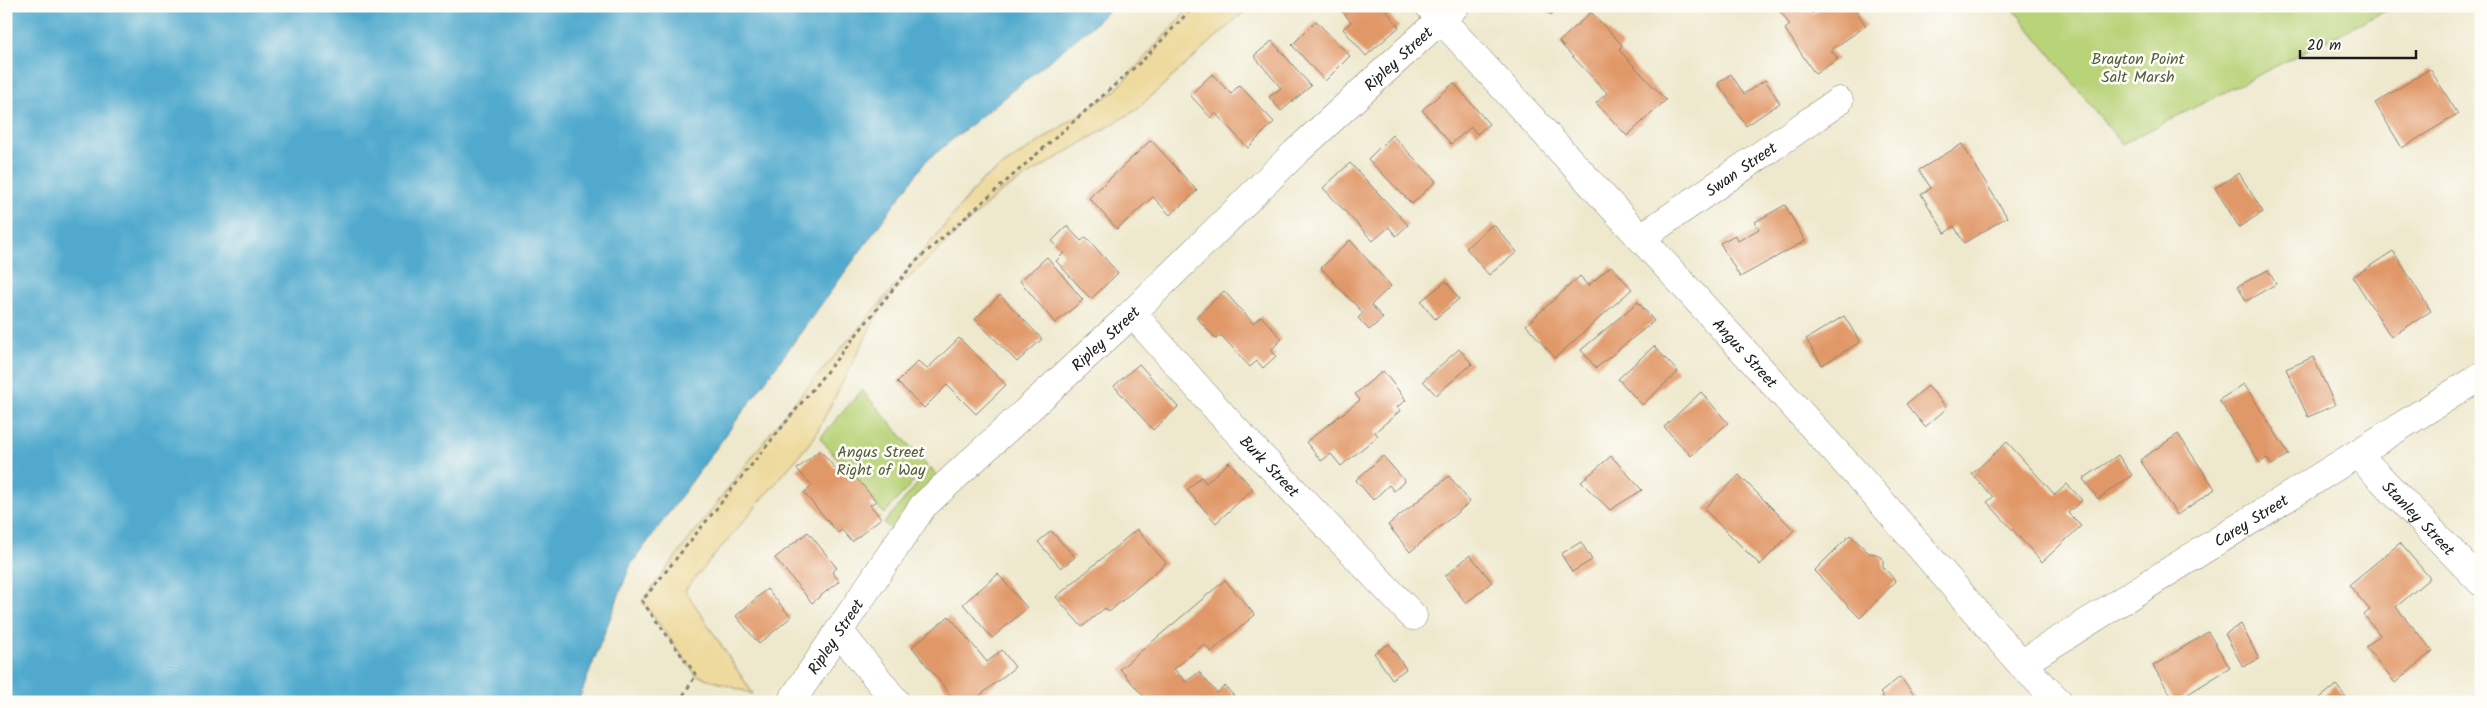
<svg xmlns="http://www.w3.org/2000/svg" width="2487" height="708" viewBox="0 0 2487 708" font-family="Kalam,sans-serif">
  <style>
    .green { fill: #b9d379; stroke: #6a784a }
    .sand { fill: #eeda9e; stroke: #857b5d }
    .water { fill: #51aace; stroke: #366375 }
    .building { fill: #e19868 }
    .lines { fill: none; stroke-linecap: round; stroke-linejoin: round }
    .minor-casing { stroke: #858274; stroke-width: 29 }
    .path { stroke: #858274; stroke-width: 3; stroke-dasharray: 4 4; stroke-linecap: butt }
    .minor { stroke: #fff; stroke-width: 28 }
    .labels { text-anchor: middle; stroke-width: 5; stroke-linejoin: round; paint-order: stroke }
    .park-label { font-size: 16px; fill: #535c3d; stroke: #fdfcf7 }
    .street-label { font-size: 16px; fill: #1c1c1c; stroke: #fdfcf7 }
  </style>
  <rect width="100%" height="100%" fill="#fdfcf7"/>
  <filter id="ink" filterUnits="userSpaceOnUse"><feTurbulence type="fractalNoise" baseFrequency=".02" numOctaves="2"/><feDisplacementMap in="SourceGraphic" scale="10" xChannelSelector="R" yChannelSelector="G"/><feConvolveMatrix kernelMatrix="1 2 1 2 8 2 1 2 1" color-interpolation-filters="sRGB"/></filter>
  <filter id="wash" filterUnits="userSpaceOnUse"><feTurbulence type="fractalNoise" baseFrequency=".0096" numOctaves="4" result="noise"/><feDisplacementMap in="SourceGraphic" scale="20" xChannelSelector="R" yChannelSelector="G"/><feGaussianBlur stdDeviation="1.12" result="paint"/><feColorMatrix in="noise" values="0 0 0 0 0 0 0 0 0 0 0 0 0 0 0 0 0 1.4 0 .05"/><feComposite in="paint" operator="in"/></filter>
  <g filter="url(#wash)">
    <rect width="100%" height="100%" fill="#eee8cc"/>
    <g class="green">
      <path d="M2011 6H2395L2122 144Z"/>
      <path d="M862 390 927 466 884 514 820 438Z"/>
      <path d="M931 468 939 478 896 535 884 523Z"/>
    </g>
    <path class="sand" d="M1191 6H1250L1136 110 999 193 884 301 814 438 685 590 753 694 696 675 642 601 788 410 877 307 982 180 1115 91Z"/>
    <path class="water" d="M6 6H1113L1098 21 926 161 630 566 578 702H6Z"/>
    <g id="blocks">
      <g class="building">
        <path d="M1338 6H1388L1385 9 1399 27 1366 56 1343 29 1351 22Z"/>
        <path d="M1543 6H1560L1551 15Z"/>
        <path d="M1787 6H1806L1812 14 1824 6H1853L1866 26 1831 50 1838 59 1815 74 1785 29 1790 25 1780 11Z"/>
        <path d="M1591 12 1623 46 1619 50 1666 100 1627 136 1596 103 1607 93 1559 42Z"/>
        <path d="M1316 21 1350 56 1325 81 1292 45Z"/>
        <path d="M1272 41 1311 86 1281 111 1269 97 1281 88 1254 56Z"/>
        <path d="M2430 69 2458 114 2402 148 2375 103Z"/>
        <path d="M1212 74 1231 94 1239 85 1274 122 1248 148 1215 113 1211 118 1190 95Z"/>
        <path d="M1731 74 1744 94 1765 80 1780 103 1746 126 1718 83Z"/>
        <path d="M1454 83 1489 124 1477 134 1471 127 1451 144 1422 110Z"/>
        <path d="M1392 135 1436 181 1412 204 1368 159Z"/>
        <path d="M1151 140 1197 191 1170 215 1153 197 1117 229 1089 198Z"/>
        <path d="M1962 144 2007 217 1964 243 1954 226 1945 233 1921 194 1931 188 1919 170Z"/>
        <path d="M1350 163 1408 225 1396 236 1389 227 1373 241 1323 188Z"/>
        <path d="M2239 173 2263 212 2239 227 2215 188Z"/>
        <path d="M1785 205 1805 241 1740 277 1720 243 1735 235 1738 241 1759 229 1755 222Z"/>
        <path d="M1493 224 1517 252 1489 275 1466 248Z"/>
        <path d="M1067 226 1081 241 1086 237 1118 273 1091 299 1056 261 1064 253 1052 241Z"/>
        <path d="M1350 240 1391 286 1371 305 1383 318 1369 330 1358 318 1363 313 1321 268Z"/>
        <path d="M2393 251 2431 311 2391 337 2353 277Z"/>
        <path d="M1047 257 1083 300 1055 323 1020 281Z"/>
        <path d="M1611 266 1632 289 1555 358 1526 325 1580 276 1588 286Z"/>
        <path d="M2268 270 2276 284 2246 301 2238 286Z"/>
        <path d="M1446 281 1459 299 1435 319 1421 301Z"/>
        <path d="M1224 291 1253 323 1261 316 1282 339 1271 350 1276 356 1263 368 1257 361 1250 367 1221 335 1216 339 1196 317Z"/>
        <path d="M1000 295 1042 339 1017 362 975 319Z"/>
        <path d="M1638 302 1654 321 1596 368 1581 350Z"/>
        <path d="M1844 316 1860 342 1822 365 1806 339Z"/>
        <path d="M959 338 1006 385 976 414 947 385 924 408 897 382 918 361 927 369Z"/>
        <path d="M1654 346 1678 372 1642 405 1618 379Z"/>
        <path d="M1459 349 1472 364 1436 395 1423 381Z"/>
        <path d="M2313 357 2335 405 2308 417 2286 369Z"/>
        <path d="M1139 364 1178 407 1153 430 1114 386Z"/>
        <path d="M1383 371 1406 400 1397 407 1400 411 1375 432 1378 436 1341 466 1331 454 1321 461 1306 442 1360 400 1355 394Z"/>
        <path d="M2244 384 2289 454 2272 465 2267 458 2260 463 2219 400Z"/>
        <path d="M1928 386 1947 408 1925 427 1906 404Z"/>
        <path d="M1701 392 1728 423 1691 456 1664 427Z"/>
        <path d="M2178 434 2215 489 2177 515 2140 460Z"/>
        <path d="M2007 442 2055 495 2067 484 2082 500 2068 513 2081 526 2042 562 1987 502 1993 497 1972 474Z"/>
        <path d="M820 450 835 468 843 462 876 501 870 505 881 518 852 542 842 530 838 533 804 493 812 486 797 469Z"/>
        <path d="M2118 455 2132 475 2098 499 2083 479Z"/>
        <path d="M1383 456 1405 481 1394 491 1389 485 1373 500 1356 480Z"/>
        <path d="M1611 456 1642 490 1610 510 1581 482Z"/>
        <path d="M1229 462 1253 489 1216 523 1187 490 1201 477 1206 483Z"/>
        <path d="M1739 475 1794 530 1760 565 1704 509Z"/>
        <path d="M1449 476 1470 502 1410 552 1388 525Z"/>
        <path d="M1137 529 1166 563 1109 612 1105 608 1082 627 1056 597Z"/>
        <path d="M1051 531 1075 557 1061 568 1038 542Z"/>
        <path d="M808 532 837 568 832 572 839 581 812 603 775 558Z"/>
        <path d="M1850 535 1869 553 1876 554 1883 559V567L1896 581 1860 618 1814 571Z"/>
        <path d="M1581 542 1592 560 1572 572 1561 554Z"/>
        <path d="M2400 543 2430 578 2396 607 2433 651 2395 683 2366 647 2380 635 2364 615 2370 610 2349 585Z"/>
        <path d="M1470 555 1492 582 1466 603 1445 576Z"/>
        <path d="M998 574 1027 608 992 638 963 604Z"/>
        <path d="M1225 580 1255 615 1211 652 1204 644 1174 669 1186 682 1199 672 1217 693 1225 686 1239 702H1148L1120 669Z"/>
        <path d="M767 589 791 617 759 644 736 616Z"/>
        <path d="M949 616 987 662 1002 650 1015 667 972 702H956L912 647Z"/>
        <path d="M2241 624 2259 659 2243 667 2225 634Z"/>
        <path d="M2208 632 2230 668 2175 702 2153 666Z"/>
        <path d="M1389 644 1406 669 1392 679 1374 653Z"/>
        <path d="M1900 677 1915 696 1907 702H1887L1880 693Z"/>
        <path d="M2336 685 2350 702H2315Z"/>
      </g>
    </g>
  </g>
  <g filter="url(#ink)">
    <use href="#blocks" fill-opacity="0" stroke="#858274" stroke-width="1"/>
    <g class="lines">
      <g class="minor-casing">
        <g id="minor">
          <path id="s1" d="M1430 7 1877 497 2021 664 2059 702"/>
          <path id="s2" d="M1642 237 1839 101"/>
          <path id="s3" d="M1132 313 1231 425 1413 616"/>
          <path id="s4" d="M2357 454 2481 582"/>
          <path d="M839 631 896 702"/>
          <path id="s5" d="M2021 664 2481 376"/>
          <path id="s6" d="M791 702 923 506 1123 322 1295 153 1455 6"/>
        </g>
      </g>
      <path class="path" d="M679 702 696 675 642 601 914 263 1144 59 1194 6"/>
      <use href="#minor" class="minor"/>
    </g>
  </g>
  <g class="labels">
    <g class="park-label">
      <text x="2138" y="64">Brayton Point<tspan x="2138" dy="18">Salt Marsh</tspan></text>
      <text x="881" y="457">Angus Street<tspan x="881" dy="18">Right of Way</tspan></text>
    </g>
    <g class="street-label">
      <text dy="6" stroke="none"><textPath href="#s6" startOffset="889">Ripley Street</textPath></text>
      <text dy="6" stroke="none"><textPath href="#s2" startOffset="120">Swan Street</textPath></text>
      <text dy="6" stroke="none"><textPath href="#s6" startOffset="484">Ripley Street</textPath></text>
      <text dy="6" stroke="none"><textPath href="#s1" startOffset="468">Angus Street</textPath></text>
      <text dy="6" stroke="none"><textPath href="#s3" startOffset="206">Burk Street</textPath></text>
      <text dy="6" stroke="none"><textPath href="#s4" startOffset="89">Stanley Street</textPath></text>
      <text dy="6" stroke="none"><textPath href="#s5" startOffset="271">Carey Street</textPath></text>
      <text dy="6" stroke="none"><textPath href="#s6" startOffset="79">Ripley Street</textPath></text>
    </g>
  </g>
  <rect width="2487" height="708" fill="none" stroke="#fdfcf7" stroke-width="25"/>
  <path d="M2300 50v8h116v-8" fill="none" stroke="#1c1c1c" stroke-width="2.5"/>
  <text x="2307" y="50" font-size="15" fill="#1c1c1c" stroke="#fdfcf7" stroke-width="4" paint-order="stroke">20 m</text>
</svg>
